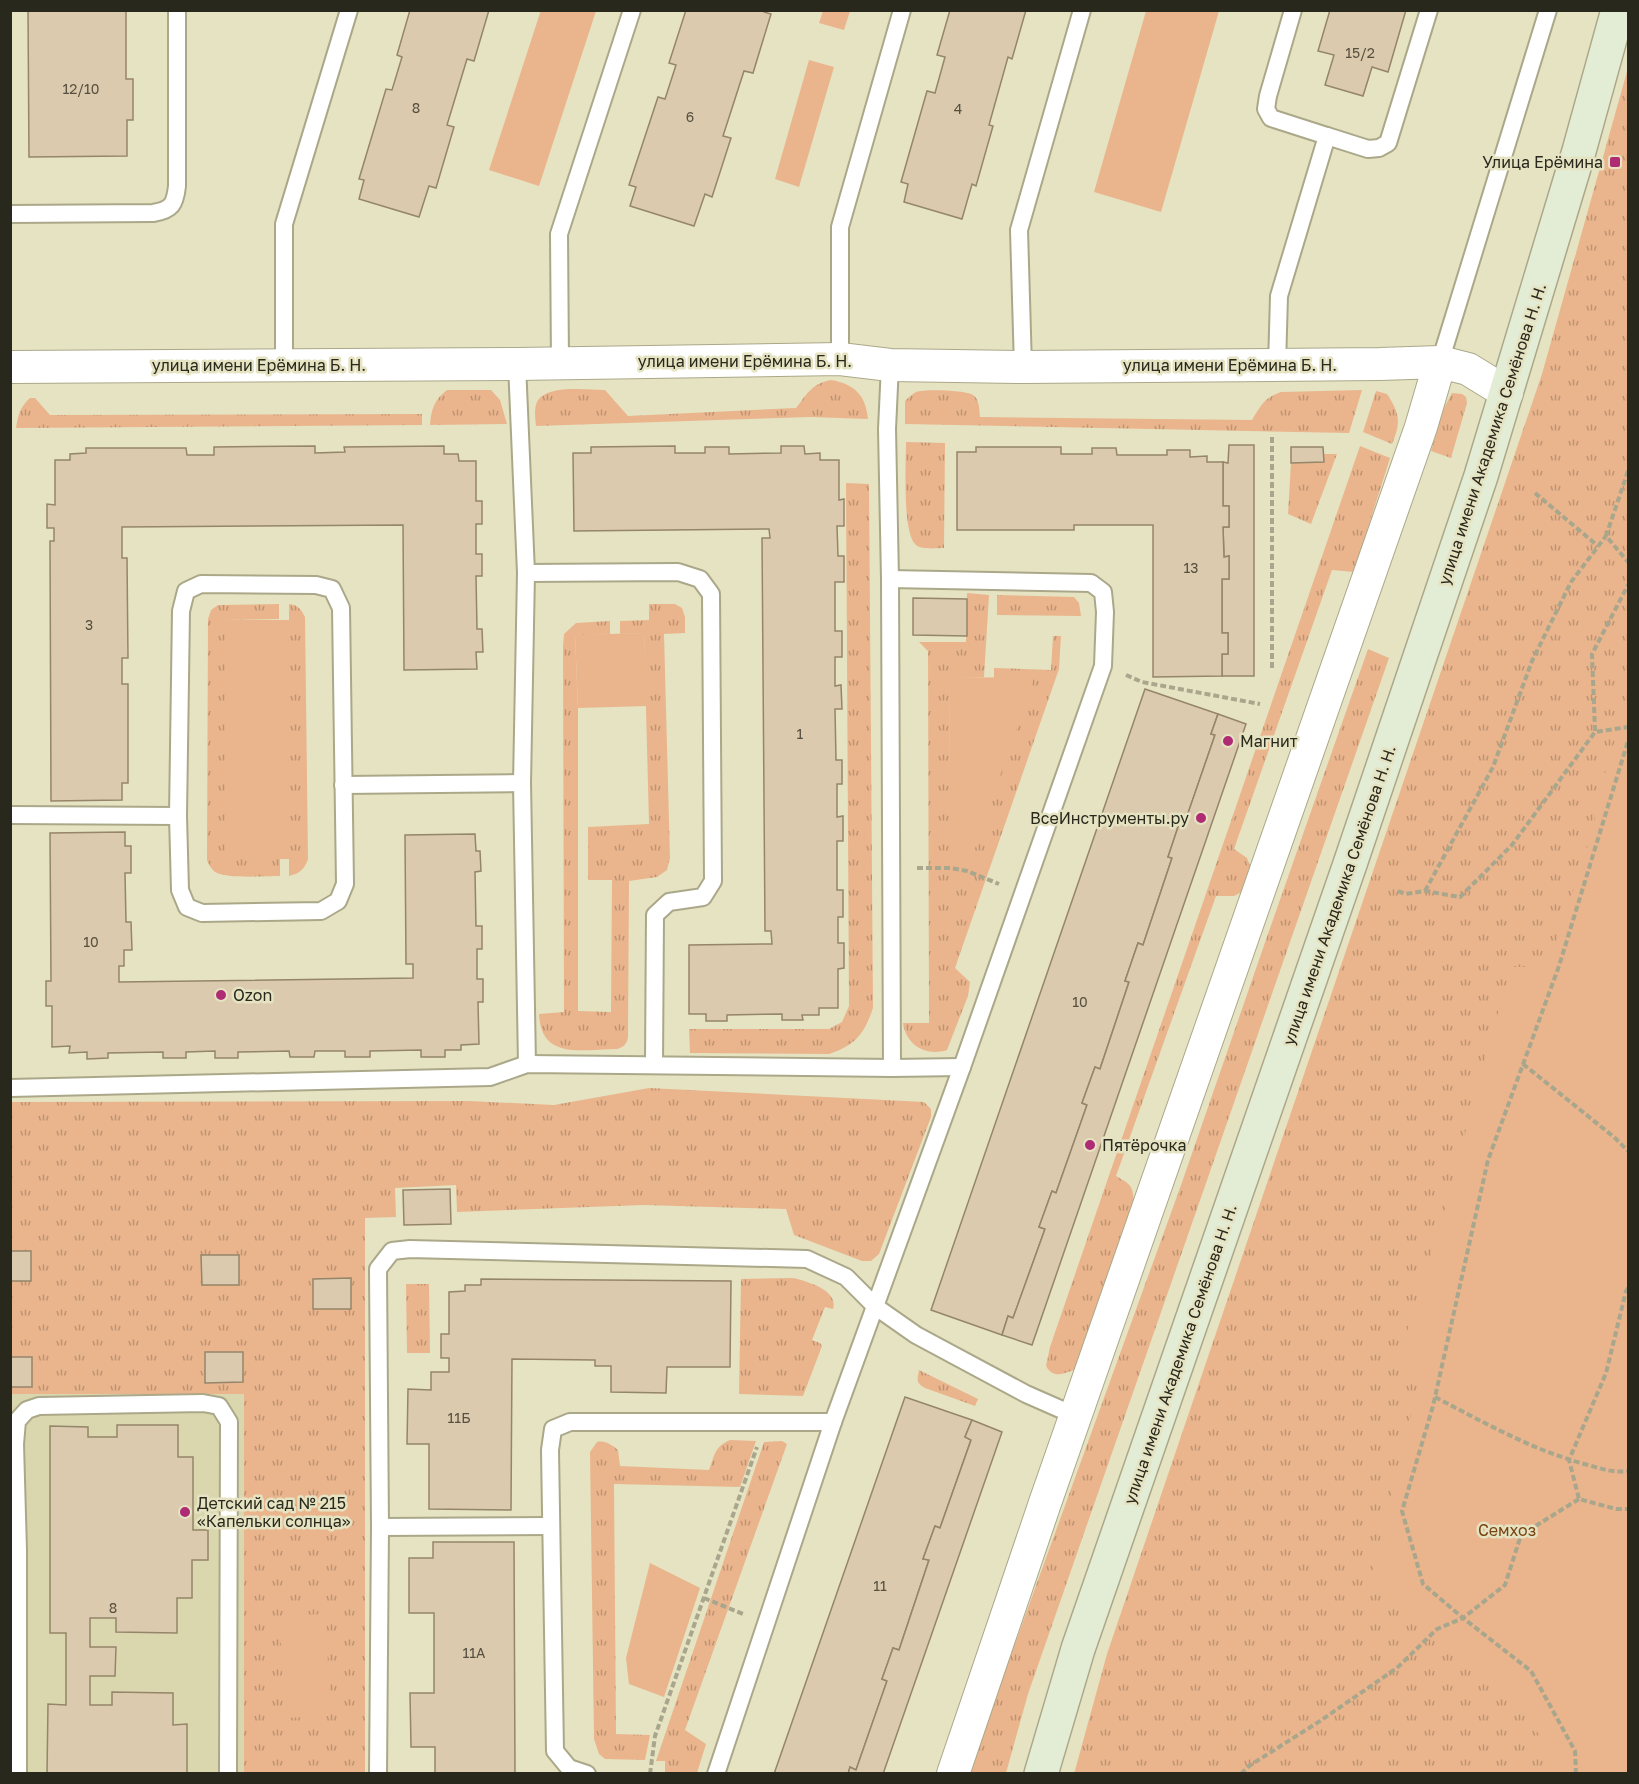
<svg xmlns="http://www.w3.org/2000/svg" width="1639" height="1784" viewBox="0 0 1639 1784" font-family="'Golos Text',sans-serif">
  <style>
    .built { fill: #dad7af }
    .grass { fill: url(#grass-tufts) }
    .park { fill: #eab58d }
    .building { fill: #dbcaad; stroke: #95856a; stroke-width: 1.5 }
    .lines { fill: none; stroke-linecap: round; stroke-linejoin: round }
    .lane-casing { stroke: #aba889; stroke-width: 20 }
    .street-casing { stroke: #aba889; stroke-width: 34 }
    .secondary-casing { stroke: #aba889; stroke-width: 36 }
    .path { stroke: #a8a68c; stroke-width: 4; stroke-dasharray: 6 3; stroke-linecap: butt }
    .lane { stroke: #fff; stroke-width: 16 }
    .street { stroke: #fff; stroke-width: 32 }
    .secondary { stroke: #e3ecd4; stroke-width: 33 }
    .poi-dot { fill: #af2b74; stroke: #e5e3c2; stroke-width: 2 }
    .labels { text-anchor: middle; stroke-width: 5; stroke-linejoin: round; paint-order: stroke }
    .number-label { font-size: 14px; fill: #565040 }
    .poi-label { font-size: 16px; fill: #29281c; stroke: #e5e3c2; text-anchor: start }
    .street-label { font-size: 16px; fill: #29281c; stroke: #e5e3c2 }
    .park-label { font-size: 16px; fill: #794411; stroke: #e5e3c2 }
  </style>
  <defs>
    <pattern id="grass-tufts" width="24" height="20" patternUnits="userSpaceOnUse" patternTransform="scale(1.5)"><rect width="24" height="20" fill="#eab58d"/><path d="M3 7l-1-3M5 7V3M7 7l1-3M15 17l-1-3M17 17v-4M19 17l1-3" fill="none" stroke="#be9372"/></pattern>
  </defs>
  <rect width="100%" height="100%" fill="#e5e3c2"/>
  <path class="built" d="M11 1244 358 1250 360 1773 11 1774Z"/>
  <g class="grass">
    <path d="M1628 68V1773L1074 1774 1107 1654 1542 374Z"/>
    <path d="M831 380C855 384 866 396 868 419L811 417 536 426C535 418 534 409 537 402 546 384 587 390 605 390L628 416 796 408C808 393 811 384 831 380Z"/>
    <path d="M447 390H491L500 400 507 424 430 425C431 410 434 400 447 390Z"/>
    <path d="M1362 390 1349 433 905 424V401C909 397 912 394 916 392 924 389 965 390 973 395 980 400 979 410 980 417L1252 420C1261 405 1264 398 1281 392Z"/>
    <path d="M1376 391 1387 394C1400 414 1401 422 1392 444L1363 432Z"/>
    <path d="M1452 393 1462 394 1466 397 1467 403 1451 458 1431 451 1444 408Z"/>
    <path d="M30 398H35L50 415 422 414V425L16 428C18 415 20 407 30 398Z"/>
    <path d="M906 442 945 443 944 548C937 548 922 550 916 545 902 534 906 462 906 442Z"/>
    <path d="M1360 446 1390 458 1354 572 1332 570 1234 849 1247 858 1252 871 1244 891 1234 896H1216L1116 1176C1131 1185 1132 1184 1134 1201L1076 1369C1064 1374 1053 1379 1046 1366L1050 1347Z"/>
    <path d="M1323 454H1337L1311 524 1288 514 1291 463Z"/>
    <path d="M846 483 869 484 873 1008C864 1034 856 1045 829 1054L690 1053 689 1029H829L842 1022 849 1006Z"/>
    <path d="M967 593 989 595 984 677 949 678 951 884 962 885 1033 678H994V668L1051 670 1053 636H1061L1059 669 955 968 970 982 968 996 947 1050C926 1057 906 1045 903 1023H929L928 651 919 642H966Z"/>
    <path d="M997 595 1074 597 1079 603 1081 616 997 615Z"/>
    <path d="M279 604V619L225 620V859H280V876C265 876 226 879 215 872 211 869 209 865 207 860L208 619 211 610 218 605Z"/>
    <path d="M289 604C298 605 301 609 305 617L308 859C304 870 300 873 289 876Z"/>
    <path d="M649 604H675L682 608 685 617V633L664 634 670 858 667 870 657 877 629 881 628 1037C627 1044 624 1047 617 1049 583 1049 541 1061 539 1014L564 1012 563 646 564 634 576 623 610 621V634L575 636 578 708V1011L611 1012 612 880H588V827L649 824 644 633 620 634V621L649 620Z"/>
    <path d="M1368 649 1389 658 1028 1694 1006 1773 969 1774 987 1721 1180 1188 1269 931Z"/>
    <path d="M649 1088 924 1102 931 1109V1117L879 1254 871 1261H862L794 1235 786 1209 643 1205 457 1212 456 1185 395 1188 396 1217 365 1218V1773L244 1774V1394H11L10 1102 469 1101 554 1105Z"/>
    <path d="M793 1278C806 1281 839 1290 833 1309L825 1307 812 1340 820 1343 822 1346 803 1396 739 1394 741 1279Z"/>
    <path d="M406 1284H429L430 1353H407Z"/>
    <path d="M919 1370 978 1399 975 1406 925 1388C916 1383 917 1380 919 1370Z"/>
    <path d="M730 1440 756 1441 740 1487 614 1484 616 1734 650 1735 645 1760 605 1759 599 1754 594 1739 590 1452 597 1442C605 1440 612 1445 618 1450L620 1466 709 1470C715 1455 714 1447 730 1440Z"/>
    <path d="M782 1441 787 1444 685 1730 706 1744 697 1773H665V1761H656L764 1442Z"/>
  </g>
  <g class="park">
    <path d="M541 10 596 11 539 186 489 170Z"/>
    <path d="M823 11H850L844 30 819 23Z"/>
    <path d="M1146 11H1219L1161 212 1094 192Z"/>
    <path d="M809 60 834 67 799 187 775 179Z"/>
    <rect x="225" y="620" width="64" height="239"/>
    <path d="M644 633 647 706 578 708 575 635Z"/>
    <path d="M949 677 1034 678 962 886 950 884Z"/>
    <path d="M1628 712V1773H1549L1542 1738 1489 1668 1370 1580 1418 1388 1402 1349 1448 1199 1474 1099 1511 967H1536L1553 954 1591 835 1610 752Z"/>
    <path d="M650 1563 700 1588 664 1697 629 1684 626 1658Z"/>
    <path d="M326 1614 330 1716 284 1718 280 1616Z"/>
  </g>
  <g class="building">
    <path d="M28 10H126V79H133V120H127V156L29 157Z"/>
    <path d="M410 10H489L474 61 467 59 447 125 454 127 436 188 429 186 419 217 359 199 364 180 359 179 386 89 392 90 402 57 397 55Z"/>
    <path d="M686 10H764V12L771 14 753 73 744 71 723 136 731 138 712 197 705 194 694 226 630 206 636 187 629 185 658 97 665 99 676 65 669 63Z"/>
    <path d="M950 10H1026L1012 59 1008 57 989 125 993 126 976 186 972 184 962 219 904 202 908 184 901 182 927 91 935 93 945 57 937 55Z"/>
    <path d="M1330 10H1406L1388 72 1372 67 1363 96 1325 85 1334 55 1318 51Z"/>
    <path d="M1229 445H1254V676H1222V654H1228V633H1222V579H1229V556L1224 557 1223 527H1229V506H1223V462L1228 463Z"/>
    <path d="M315 446V453L345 452 344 447 444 446V454H458L459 461H476V501H482V524H476V554H482V576H476L477 629H482L483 652H476L477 669 404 670 403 525 122 527V558H127L128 658H122V684H128V783H122V800L51 801 50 541H54V528H47V504L55 505V460H70V454L86 453V448H186L187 455H214V447Z"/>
    <path d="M675 446V453H705V447H729V454L781 453V446H804L805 454 820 453V460H839V500L844 499V526H837L838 556H844V582H835V631H842V657H835V686L841 685 842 709H835L836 760H842V784H837V817L843 816V841H837V890H843V917H838V943H844V968L838 969V1008H819V1015H802L803 1020H782V1014L727 1015V1021H706V1014H689V945L772 944 771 931H765L762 538H770L769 529 574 531 573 453H591V447Z"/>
    <path d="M976 447H1061V454H1092V448H1116L1117 455H1167V450H1190V457L1207 456V462H1223V506H1229V527H1223L1224 557 1229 556V579H1222V633H1228V654H1222V676L1153 677V525H1074V530H957V452H976Z"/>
    <path d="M1291 447H1323L1324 462 1291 463Z"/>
    <path d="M913 598 967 599V636L913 635Z"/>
    <path d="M1145 689 1218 714 1211 734 1215 735 1185 822 1180 821 1168 857 1172 858 1143 945 1138 943 1125 981 1129 982 1100 1069 1095 1067 1082 1103 1087 1105 1056 1193 1052 1191 1039 1227 1045 1229 1013 1318 1008 1316 1002 1335 931 1310Z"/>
    <path d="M1218 714 1246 724 1032 1345 1002 1335 1008 1316 1013 1318 1045 1229 1039 1227 1052 1191 1056 1193 1087 1105 1082 1103 1095 1067 1100 1069 1129 982 1125 981 1138 943 1143 945 1172 858 1168 857 1180 821 1185 822 1215 735 1211 734Z"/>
    <path d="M125 832V846H131V873H125L126 922H131L132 950H124V966H119V982L413 978V964H406L405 835 475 834 476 851H480L481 871 475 872 476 926H482V949H477V979H483V1002H478L479 1044 461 1045V1050H445V1057H421V1050L370 1051V1057H345V1051H315L314 1057H290L289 1051 238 1052V1058H215V1051L186 1052V1058H163V1052L108 1053V1058L87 1059V1052L69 1053 70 1046 52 1047V1006H46V981H51L50 833Z"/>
    <path d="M450 1189 451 1224 404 1225 403 1190Z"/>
    <rect x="10" y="1251" width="21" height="30"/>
    <path d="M201 1255H239V1285H202Z"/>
    <path d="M351 1278V1309H313V1279Z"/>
    <path d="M481 1279 731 1281 730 1367H667L666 1393 611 1392V1366H595V1360L512 1359 511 1510 429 1509V1444H407L408 1389 431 1390V1372H449V1358H441V1334H449V1292L465 1291V1285H481Z"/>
    <path d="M205 1352H243V1382L205 1383Z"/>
    <rect x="10" y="1357" width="22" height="30"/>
    <path d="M905 1397 972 1420 965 1437 971 1440 940 1528 935 1526 923 1559 929 1560 899 1650 893 1648 882 1679 887 1681 856 1770 850 1767 848 1774H774Z"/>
    <path d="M972 1420 1002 1432 883 1774H848L850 1767 856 1770 887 1681 882 1679 893 1648 899 1650 929 1560 923 1559 935 1526 940 1528 971 1440 965 1437Z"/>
    <path d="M117 1425H178V1457H193V1530H208V1560H192V1598H177V1633L116 1632V1618H90V1647H116L115 1676H90V1705H112V1692L173 1693V1725L187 1724V1774H47L48 1704 66 1705V1633H50V1426L88 1427V1437H117Z"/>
    <path d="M433 1542H514L515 1774H435V1747H411L410 1693H434V1613H409V1558H433Z"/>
  </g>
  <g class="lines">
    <g class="lane-casing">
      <g id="lane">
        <path d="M1293 10 1268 96 1266 109 1271 118 1327 136"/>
        <path d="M10 214 153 213C172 210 175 204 177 186V10"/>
        <path d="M840 359V227L902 10"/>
        <path d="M1440 362 1548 10"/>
        <path d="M560 363 559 234 632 10"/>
        <path d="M517 364 526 573 522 783 527 1064"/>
        <path d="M284 365V224L349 10"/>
        <path d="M890 365 887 429 890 579 892 1068"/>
        <path d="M1277 365 1279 296 1327 136 1368 149 1379 148 1388 143 1429 10"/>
        <path d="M1023 367 1019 230 1082 10"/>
        <path d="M526 573 678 572 700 579 711 594 713 881 703 897 669 902 655 915 654 1064"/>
        <path d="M201 584 316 585 332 589 341 608 345 884 338 901 321 911 202 913 187 907 180 890 178 816 181 611 186 591Z"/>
        <path d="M343 785 522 783"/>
        <path d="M10 815 178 816"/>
        <path d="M10 1088 490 1077 527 1064 892 1068 962 1067"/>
        <path d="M380 1527 550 1526"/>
        <path d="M18 1774V1550L15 1444 17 1421 27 1410 39 1406 203 1403 219 1406 229 1422 228 1774"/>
        <path d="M378 1774 380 1527 378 1269 392 1251 410 1249 807 1259 846 1277 876 1307 916 1335 1026 1394 1076 1416"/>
        <path d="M587 1774 569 1768 555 1751 550 1450 553 1429 570 1422H833"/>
        <path d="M716 1774 833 1422 962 1067 1103 666 1105 612 1103 592 1091 583 890 579"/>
      </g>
    </g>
    <g class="street-casing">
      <g id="street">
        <path d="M10 367 517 364 840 359 890 365 1023 367 1380 364 1440 362 1468 369 1507 393"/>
        <path d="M953 1774 1046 1500 1421 427 1440 362"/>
      </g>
    </g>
    <g class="secondary-casing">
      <path id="secondary" d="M1041 1774 1078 1649 1350 864 1481 476 1579 151 1618 10"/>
    </g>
    <g class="path">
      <path d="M1272 437V670"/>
      <path d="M1628 471 1606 536 1628 562"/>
      <path d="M1535 493 1598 546"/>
      <path d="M1126 675 1142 682 1260 704"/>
      <path d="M1595 731 1592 654 1628 585"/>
      <path d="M917 868H950L967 871 999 884"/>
      <path d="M1398 891 1405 894 1425 891 1460 897 1512 845 1595 732 1628 727"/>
      <path d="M1425 891 1493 767 1532 661 1571 582 1606 536"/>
      <path d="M1523 1064 1614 1137 1628 1151"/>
      <path d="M1628 1288 1626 1291 1606 1373 1569 1460 1579 1499 1616 1509H1628"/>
      <path d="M1435 1397C1485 1423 1534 1451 1588 1465 1602 1469 1614 1473 1628 1471"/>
      <path d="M704 1598 743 1614"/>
      <path d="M650 1774 655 1736 757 1447"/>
      <path d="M1241 1774 1249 1766 1320 1721 1397 1668 1437 1629 1463 1618 1505 1585 1521 1535 1579 1499"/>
      <path d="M1576 1774 1575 1751 1531 1671 1463 1618 1423 1584 1402 1511 1433 1406 1488 1160 1559 966 1628 741"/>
    </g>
    <use href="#lane" class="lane"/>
    <use href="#street" class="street"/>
    <use href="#secondary" class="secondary"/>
  </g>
  <g class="poi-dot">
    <rect x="1609" y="156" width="12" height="12" rx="3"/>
    <circle cx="1228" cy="741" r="6"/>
    <circle cx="1201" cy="818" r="6"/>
    <circle cx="221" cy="995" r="6"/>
    <circle cx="1090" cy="1145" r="6"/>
    <circle cx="185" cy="1512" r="6"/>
  </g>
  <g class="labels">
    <g class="number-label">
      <text x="1360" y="58">15/2</text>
      <text x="81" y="94">12/10</text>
      <text x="416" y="113">8</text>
      <text x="958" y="114">4</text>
      <text x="690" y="122">6</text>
      <text x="1191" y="573">13</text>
      <text x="89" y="630">3</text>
      <text x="800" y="739">1</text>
      <text x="91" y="947">10</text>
      <text x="1080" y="1007">10</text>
      <text x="459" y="1423">11Б</text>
      <text x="880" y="1591">11</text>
      <text x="113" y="1613">8</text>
      <text x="474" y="1658">11А</text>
    </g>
    <g class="poi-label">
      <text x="1603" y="168" text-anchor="end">Улица Ерёмина</text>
      <text x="1240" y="747">Магнит</text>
      <text x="1189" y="824" text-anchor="end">ВсеИнструменты.ру</text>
      <text x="233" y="1001">Ozon</text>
      <text x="1102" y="1151">Пятёрочка</text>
      <text x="197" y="1509">Детский сад № 215<tspan x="197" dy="18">«Капельки солнца»</tspan></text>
    </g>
    <g class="street-label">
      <text x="745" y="367">улица имени Ерёмина Б. Н.</text>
      <text x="259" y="371">улица имени Ерёмина Б. Н.</text>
      <text x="1230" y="371">улица имени Ерёмина Б. Н.</text>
      <text transform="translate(1492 434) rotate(-72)" y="6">улица имени Академика Семёнова Н. Н.</text>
      <text transform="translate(1339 895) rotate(-71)" y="6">улица имени Академика Семёнова Н. Н.</text>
      <text transform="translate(1180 1354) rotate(-71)" y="6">улица имени Академика Семёнова Н. Н.</text>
    </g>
    <g class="park-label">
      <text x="1507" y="1536">Семхоз</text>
    </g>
  </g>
  <rect width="1639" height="1784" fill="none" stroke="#29281c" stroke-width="24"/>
</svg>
